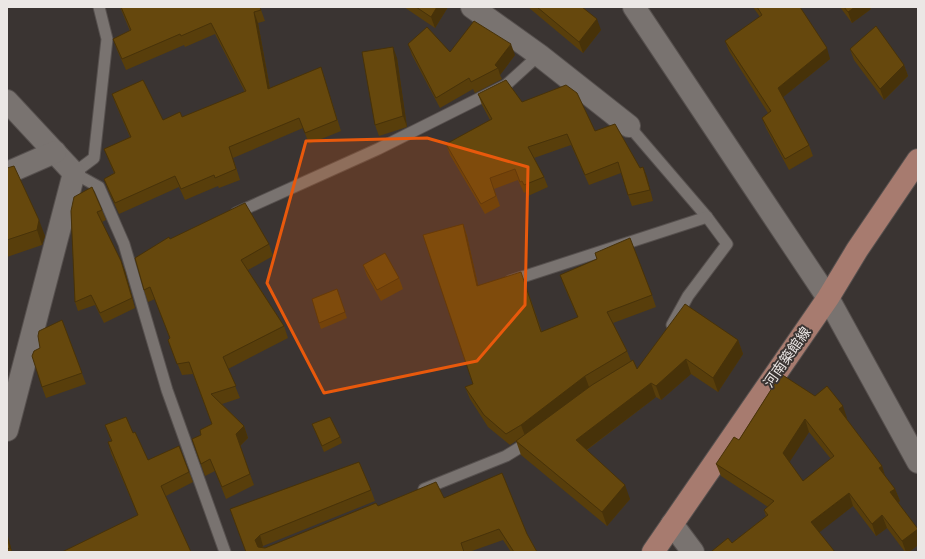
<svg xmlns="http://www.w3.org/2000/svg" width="925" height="559" viewBox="0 0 925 559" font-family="Literata,'Noto Sans JP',serif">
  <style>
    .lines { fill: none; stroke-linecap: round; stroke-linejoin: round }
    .service-casing { stroke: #56504e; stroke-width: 13 }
    .minor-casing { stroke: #56504e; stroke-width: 24 }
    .primary-casing { stroke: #56504e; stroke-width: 24 }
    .service { stroke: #797370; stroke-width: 11 }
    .minor { stroke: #797370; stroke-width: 22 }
    .primary { stroke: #a77b6f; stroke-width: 22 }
    .wall { fill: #583e0b; fill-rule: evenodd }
    .shaded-wall { fill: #473209 }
    .building { fill: #66480d; stroke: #473209; fill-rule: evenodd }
    .marked { fill: #e8590c; fill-opacity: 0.2; stroke: #e8590c; stroke-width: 3; stroke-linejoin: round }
    .labels { text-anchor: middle; stroke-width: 4; stroke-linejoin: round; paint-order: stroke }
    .street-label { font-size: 14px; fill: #ebe7e5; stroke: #3a3432 }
  </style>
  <rect width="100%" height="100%" fill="#3a3432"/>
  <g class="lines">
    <g class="service-casing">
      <g id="service">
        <path d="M99 7 107 39 94 158 74 173 99 187 124 244 167 390 225 552"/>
        <path d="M629 126 707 217 727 244 688 296 672 325"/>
        <path d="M236 213 378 149 506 85 539 55"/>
        <path d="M510 281 707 217"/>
        <path d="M424 489 506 456 532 440"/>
      </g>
    </g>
    <g class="minor-casing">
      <g id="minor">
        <path d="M472 7 539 55 629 126"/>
        <path d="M634 7 828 298 918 462"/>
        <path d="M7 101 74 173 7 430"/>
        <path d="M7 173 55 152"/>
        <path d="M672 524 693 552"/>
      </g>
    </g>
    <g class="primary-casing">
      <path id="primary" d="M653 552 828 298 857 250 918 160"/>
    </g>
    <use href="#service" class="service"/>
    <use href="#minor" class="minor"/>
    <use href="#primary" class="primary"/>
  </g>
  <g class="wall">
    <path d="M120 7H260L265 21 258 23 270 88 321 67 341 131 309 144 303 128 233 158 240 180 219 188 218 186 185 200 179 187 119 214 108 190 104 179 114 173 104 149 130 137 116 105 112 94 163 120 182 117 245 92 215 34 185 47 184 45 126 70 117 50 113 39 130 31Z"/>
    <path d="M404 7H448L435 28Z"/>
    <path d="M528 7H582L601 30 583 53Z"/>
    <path d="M753 7H800L830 59 783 97 809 145 813 156 789 170 766 128 762 118 768 113 729 51 725 41 760 17Z"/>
    <path d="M840 7H870L871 9 852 23Z"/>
    <path d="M408 44 450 52 515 55 500 75 502 79 475 93 473 89 440 108 412 55Z"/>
    <path d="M850 49 904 65 908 76 884 100 854 60Z"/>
    <path d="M397 58 407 127 379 136 375 125Z"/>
    <path d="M478 94 522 102 595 131 640 168 643 167 647 177 653 201 632 206 628 195 621 173 589 185 571 145 534 158 544 177 548 187 528 196 526 192 524 193 518 180 494 189 500 206 485 214 450 155 446 144 490 120 482 105Z"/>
    <path d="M7 168 45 236 42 245 7 257Z"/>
    <path d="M102 210 106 220 102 222 125 271 135 308 104 323 95 305 78 311 75 302 71 211Z"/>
    <path d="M463 224 467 236 478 285 525 283 542 332 578 318 564 286 560 275 597 259 595 253 652 295 656 307 613 323 627 351 631 361 637 369 738 340 743 354 718 392 691 374 661 400 656 397 587 450 630 499 607 526 521 455 516 441 510 445 488 427 470 399 465 387 473 384Z"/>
    <path d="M170 239 269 244 273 256 248 270 284 326 288 338 228 369 240 398 222 404 244 426 248 438 240 446 254 485 226 499 215 471 205 476 192 439 201 435 212 424 193 374 182 375 168 340 170 339 155 299 148 302 144 290Z"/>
    <path d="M363 265 399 278 403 289 381 301 367 276Z"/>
    <path d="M337 289 347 318 321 329 319 323Z"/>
    <path d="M62 320 86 384 46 398 42 387 40 348Z"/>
    <path d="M781 374 847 418 846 419 882 466 885 476 895 489 900 501 898 503 918 545 909 552H905L887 528 876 536 853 506 819 532 732 543 766 516 764 510 768 507 721 476 716 464 739 440ZM809 432 831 459 803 481 789 462Z"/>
    <path d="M312 424 340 437 342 443 324 452Z"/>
    <path d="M105 425 133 433 148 460 179 446 193 482 166 496 138 515 111 453 108 442 111 441Z"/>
    <path d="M371 490 375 501 263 546 262 547 265 548 378 506 444 498 527 534 537 552H511L503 540 469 552H246L230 509Z"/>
    <path d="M7 533 12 552H7Z"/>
  </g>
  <g class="shaded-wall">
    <path d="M437 7H448L435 28 431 17Z"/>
    <path d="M855 7H870L871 9 852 23 848 12Z"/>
    <path d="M254 12 258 23 272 100 268 89Z"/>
    <path d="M597 19 601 30 583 53 579 42Z"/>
    <path d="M511 44 515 55 500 75 498 68 495 65Z"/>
    <path d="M393 47 397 58 407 127 403 116Z"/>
    <path d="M827 48 830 59 782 98 778 88Z"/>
    <path d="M904 65 908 76 884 100 880 89Z"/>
    <path d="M643 167 647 177 653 201 650 190Z"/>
    <path d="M39 220 45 236 42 245 37 230Z"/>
    <path d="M463 224 467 236 481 298 477 286Z"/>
    <path d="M121 261 125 271 135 308 132 298Z"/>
    <path d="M738 340 743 354 718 392 713 378Z"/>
    <path d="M686 359 691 374 661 400 656 386Z"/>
    <path d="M585 376 589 387 525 436 521 425Z"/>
    <path d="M651 383 656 397 581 454 576 440Z"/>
    <path d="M843 406 847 418 843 422 839 409Z"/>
    <path d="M805 419 809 432 787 466 783 453Z"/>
    <path d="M244 426 248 438 240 446 254 485 236 434Z"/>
    <path d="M882 466 886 479 879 468Z"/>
    <path d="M625 485 630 499 607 526 602 512Z"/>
    <path d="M895 489 900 501 895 505 890 492Z"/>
    <path d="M849 493 853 506 816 535 811 522Z"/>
    <path d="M882 515 887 528 876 536 872 524Z"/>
    <path d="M918 529V545L909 552H906L902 541Z"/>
    <path d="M7 533 12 552 10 548 7 537Z"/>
    <path d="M260 535 263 546 259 551 255 540Z"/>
  </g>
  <g class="building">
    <path d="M121 7H260L261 10 254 12 268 89 321 67 337 120 305 133 299 118 229 147 236 169 215 178 214 175 181 189 175 176 115 203 104 179 115 173 104 149 131 137 112 94 143 80 163 120 180 112 182 117 246 91 211 23 181 36 180 34 122 59 113 39 131 30Z"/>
    <path d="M416 7H437L431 17Z"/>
    <path d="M537 7H582L597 19 579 42Z"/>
    <path d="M757 7H800L827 48 778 88 809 145 785 159 762 118 771 111 725 41 762 15Z"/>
    <path d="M844 7H855L848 12Z"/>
    <path d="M474 21 511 44 495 65 498 68 471 82 469 78 436 98 408 44 427 27 450 52Z"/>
    <path d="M876 26 904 65 880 89 850 49Z"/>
    <path d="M393 47 403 116 375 125 362 52Z"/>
    <path d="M506 80 522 102 566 85 577 93 595 131 615 124 640 168 643 167 650 190 628 195 618 162 585 175 567 134 528 147 544 177 524 185 522 181 520 182 515 169 490 178 496 196 481 204 446 144 492 119 478 94Z"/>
    <path d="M14 166 39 220 37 230 7 240V168Z"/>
    <path d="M92 187 102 210 97 212 121 261 132 298 100 313 91 295 75 302 71 211 74 197Z"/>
    <path d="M245 203 269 244 241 260 284 326 223 357 236 386 211 394 244 426 236 434 250 474 222 487 210 459 201 464 192 439 201 435 200 430 212 424 189 362 177 364 168 340 170 338 150 287 144 290 135 258 169 237 170 239Z"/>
    <path d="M463 224 477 286 521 272 541 332 578 317 560 275 597 259 595 253 630 238 652 295 607 312 627 351 585 376 521 425 506 434 484 415 465 387 473 384 423 235Z"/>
    <path d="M385 253 399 278 377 290 363 265Z"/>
    <path d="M337 289 345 312 319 323 312 299Z"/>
    <path d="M685 304 738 340 713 378 686 359 656 386 651 383 576 440 625 485 602 512 516 441 592 385 633 360 637 369Z"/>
    <path d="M62 320 82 373 42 387 32 356 34 351 40 348 38 336 39 331Z"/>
    <path d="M781 374 815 396 827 386 843 406 839 409 882 466 879 468 895 489 890 492 918 529 902 541 882 515 872 524 849 493 811 522 835 552H712V551L728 538 732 543 768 515 764 510 774 501 716 464 734 437 739 440ZM805 419 834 456 803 481 783 453Z"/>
    <path d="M126 417 133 433 135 432 148 460 179 446 189 472 161 486 191 552H62L138 515 108 442 112 441 105 425Z"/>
    <path d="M330 417 340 437 322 446 312 424Z"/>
    <path d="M359 462 371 490 260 535 255 540 258 547 265 548 376 503 378 506 436 482 444 498 502 473 527 534 537 552H514L499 529 461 543 464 552H246L230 509Z"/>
    <path d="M7 537 10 548 7 549Z"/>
  </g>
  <path class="marked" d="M427 138 528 167 525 305 477 361 324 393 267 283 306 141Z"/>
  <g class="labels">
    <g class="street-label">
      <text transform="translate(787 357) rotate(-55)" y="5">河南築館線</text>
    </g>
  </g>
  <rect width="925" height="559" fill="none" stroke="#ebe7e5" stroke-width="16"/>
</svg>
